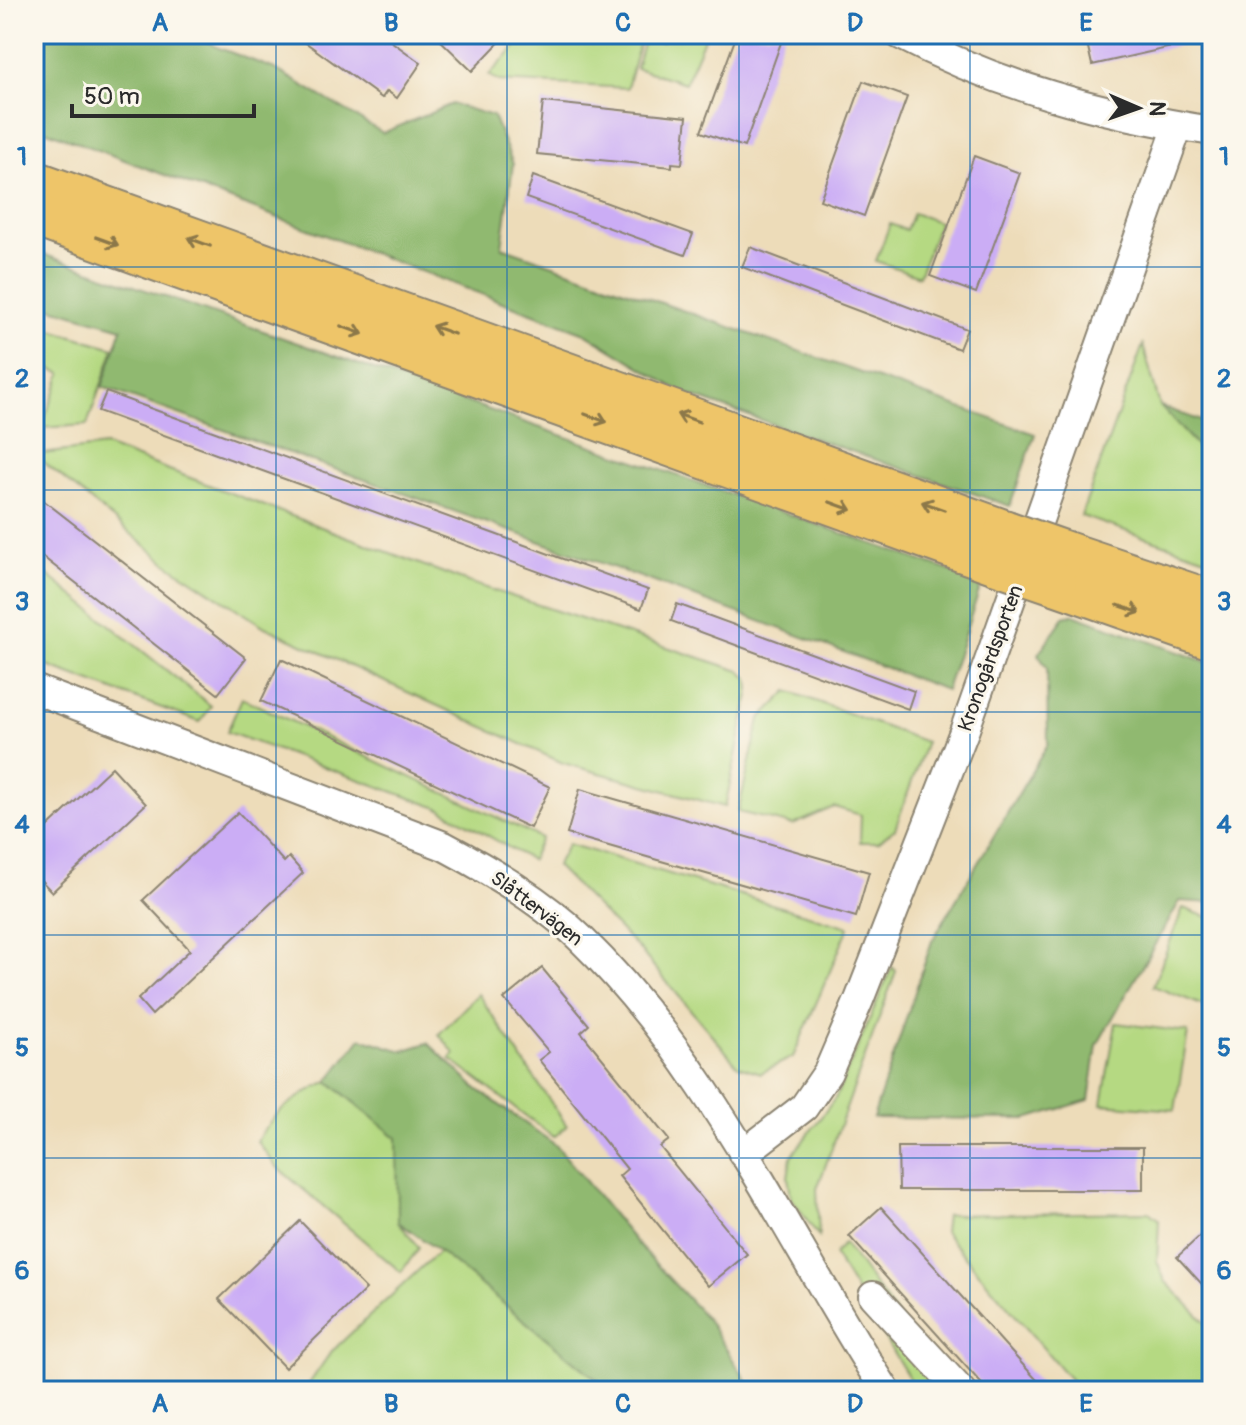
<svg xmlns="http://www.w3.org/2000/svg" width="1246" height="1425" viewBox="0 0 1246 1425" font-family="Pangolin,sans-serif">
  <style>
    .green { fill: #b5d982; stroke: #708256; stroke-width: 2 }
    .forest { fill: #90b970; stroke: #5e724e; stroke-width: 2 }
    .building { fill: #cbadf5 }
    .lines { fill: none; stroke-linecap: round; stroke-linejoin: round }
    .minor-casing { stroke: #8c8472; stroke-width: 32 }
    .highway-casing { stroke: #8c8472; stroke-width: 46 }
    .minor { stroke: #fff; stroke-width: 28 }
    .highway { stroke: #eec569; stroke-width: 42 }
    .highway-bridge-casing { stroke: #8c8472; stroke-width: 46; stroke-linecap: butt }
    .highway-bridge { stroke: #eec569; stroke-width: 42 }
    .oneway { stroke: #8c784a }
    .grid { fill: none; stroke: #1f6fb2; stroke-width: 2; stroke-opacity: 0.55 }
    .labels { text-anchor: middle; stroke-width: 6; stroke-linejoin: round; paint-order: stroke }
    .street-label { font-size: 20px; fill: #2b2b2b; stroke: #fbf7ec }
    .neatline { fill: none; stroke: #1f6fb2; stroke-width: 3 }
    .grid-label { font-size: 26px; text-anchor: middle; font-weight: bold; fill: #1f6fb2 }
  </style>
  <rect width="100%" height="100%" fill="#fbf7ec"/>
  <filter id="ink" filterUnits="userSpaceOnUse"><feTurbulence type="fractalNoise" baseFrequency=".0125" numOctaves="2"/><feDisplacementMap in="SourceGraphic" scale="16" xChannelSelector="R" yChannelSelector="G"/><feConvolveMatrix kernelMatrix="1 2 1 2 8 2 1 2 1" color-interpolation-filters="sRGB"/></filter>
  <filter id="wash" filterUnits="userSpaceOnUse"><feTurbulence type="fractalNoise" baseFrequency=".006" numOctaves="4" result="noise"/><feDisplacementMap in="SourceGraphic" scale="32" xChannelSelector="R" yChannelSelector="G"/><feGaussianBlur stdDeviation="1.8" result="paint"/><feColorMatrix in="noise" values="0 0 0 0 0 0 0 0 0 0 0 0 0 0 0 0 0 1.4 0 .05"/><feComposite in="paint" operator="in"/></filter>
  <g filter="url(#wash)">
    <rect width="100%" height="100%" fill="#eddcb9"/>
    <g class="green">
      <path d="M528 34H642L627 88 499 81 489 75Z"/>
      <path d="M668 34H706L685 83 636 68 645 37 662 42Z"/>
      <path d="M913 213 939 222 919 276 876 261 890 224 906 230Z"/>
      <path d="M34 325 114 348 87 425 41 428 62 373 34 362Z"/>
      <path d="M1143 345 1160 406 1212 462V560L1081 516Z"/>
      <path d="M105 446 465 581 740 671 749 679 750 690 725 807 563 763 265 627 169 565 35 455Z"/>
      <path d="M34 564 211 706 200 722 34 661Z"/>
      <path d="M788 691 926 742 895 829 878 842H860L861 815 834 807 793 825 738 812 760 719Z"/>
      <path d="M242 698 541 838 531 860 441 809 227 732Z"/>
      <path d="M568 844 849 927 793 1057 761 1073 738 1066 639 949 556 866Z"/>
      <path d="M1183 908 1212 919V1009L1153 986Z"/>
      <path d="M892 967 896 971 817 1189 819 1237 791 1197 788 1177 791 1157 836 1097Z"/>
      <path d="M478 994 567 1126 554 1137 450 1059 455 1054 439 1034Z"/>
      <path d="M1116 1023 1188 1032 1175 1110 1102 1104Z"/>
      <path d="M328 1081 398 1138V1222L419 1248 401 1272 276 1166 257 1141C275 1110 297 1096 328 1081Z"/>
      <path d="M1149 1212 1159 1220 1157 1261 1165 1281 1212 1329V1391H1080L944 1232 946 1215Z"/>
      <path d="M844 1243 952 1391H917L834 1255Z"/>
      <path d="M439 1251 611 1391H304L331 1352Z"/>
    </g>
    <g class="forest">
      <path d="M34 34H196L219 48 275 69 383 133 452 104 493 116 513 164 502 247 1035 434 1010 506 683 393 585 333 34 126Z"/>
      <path d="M34 251 982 582 946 690 649 580 102 387 122 328 34 303Z"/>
      <path d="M1160 406 1212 425V462Z"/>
      <path d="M1073 614 1212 664V903L1180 901 1097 1045 1089 1100 1027 1119 873 1118 932 941 1048 744 1047 668 1038 654 1064 617Z"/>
      <path d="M361 1038 402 1051 428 1043 477 1089 557 1146 637 1244 707 1319 753 1391H611L439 1251 398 1222 397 1138 328 1081Z"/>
    </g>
    <g id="blocks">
      <g class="building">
        <path d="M294 34H381L421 63 397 98 387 91 382 98Z"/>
        <path d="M434 34H507L472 71Z"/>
        <path d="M737 34H784L744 147 701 132Z"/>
        <path d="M1085 34H1193L1194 42 1092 65Z"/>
        <path d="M863 81 907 97 864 216 820 200Z"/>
        <path d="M543 102 687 117 682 164 672 163V167L537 154Z"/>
        <path d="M974 156 1020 173 976 293 930 276Z"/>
        <path d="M533 176 693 234 685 255 526 198Z"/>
        <path d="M750 247 967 329 959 349 742 267Z"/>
        <path d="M106 392 648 590 641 609 98 411Z"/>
        <path d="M34 493 246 658 218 694 34 550Z"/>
        <path d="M677 604 914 691 908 709 671 621Z"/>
        <path d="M281 659 550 787 530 828 261 701Z"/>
        <path d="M112 767 146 804 52 892 34 873V840Z"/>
        <path d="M580 789 869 872 856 917 567 834Z"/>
        <path d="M238 812 284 862 289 857 303 873 152 1015 138 999 190 950 143 900Z"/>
        <path d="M542 968 589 1025 581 1032 669 1140 660 1147 747 1254 708 1286 619 1176 627 1169 539 1060 549 1052 504 999Z"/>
        <path d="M898 1147H1143V1190H899Z"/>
        <path d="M881 1207 1014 1355 1047 1391H988L849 1236Z"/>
        <path d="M300 1221 366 1289 285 1368 219 1299Z"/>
        <path d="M1212 1225V1295L1177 1257Z"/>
      </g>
    </g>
  </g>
  <g filter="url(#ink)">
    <use href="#blocks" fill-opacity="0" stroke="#8c8472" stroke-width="2"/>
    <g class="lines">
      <g class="minor-casing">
        <g id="minor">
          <path d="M899 34C998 86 1102 114 1212 131"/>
          <path d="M34 689 444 846C491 871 542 901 580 938 711 1065 788 1240 886 1391"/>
          <path d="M743 1154 804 1107 828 1072 859 1000 965 729 1178 126"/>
          <path d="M873 1296 961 1391"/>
        </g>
      </g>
      <g class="highway-casing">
        <g id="highway">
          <path d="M34 182 1006 532"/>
          <path d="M34 215 997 563"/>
          <path d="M1066 553 1212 602"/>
          <path d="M1055 583 1212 638"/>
        </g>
      </g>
      <use href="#minor" class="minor"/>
      <use href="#highway" class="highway"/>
      <g class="highway-bridge-casing">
        <g id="highway-bridge">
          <path d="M1006 532 1066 553"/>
          <path d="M997 563 1055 583"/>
        </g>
      </g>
      <use href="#highway-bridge" class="highway-bridge"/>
    </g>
    <defs><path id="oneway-shaft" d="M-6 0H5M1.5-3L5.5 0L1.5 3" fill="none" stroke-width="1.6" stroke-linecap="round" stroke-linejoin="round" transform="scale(2)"/></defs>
    <g class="oneway">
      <use href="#oneway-shaft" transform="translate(107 241) rotate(20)"/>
      <use href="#oneway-shaft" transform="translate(199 242) rotate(-160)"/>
      <use href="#oneway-shaft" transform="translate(352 330) rotate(20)"/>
      <use href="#oneway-shaft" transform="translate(443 330) rotate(-160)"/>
      <use href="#oneway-shaft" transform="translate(596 418) rotate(20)"/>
      <use href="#oneway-shaft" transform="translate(688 418) rotate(-160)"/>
      <use href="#oneway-shaft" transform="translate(841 506) rotate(20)"/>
      <use href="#oneway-shaft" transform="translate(933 506) rotate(-160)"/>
      <use href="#oneway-shaft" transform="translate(1129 609) rotate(19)"/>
    </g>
  </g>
  <path class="grid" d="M276 34V1391M507 34V1391M739 34V1391M970 34V1391M34 267H1212M34 490H1212M34 712H1212M34 935H1212M34 1158H1212"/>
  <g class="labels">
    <g class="street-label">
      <text transform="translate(990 658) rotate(-70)" y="7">Kronogårdsporten</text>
      <text transform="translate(537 908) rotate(37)" y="7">Slåttervägen</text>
    </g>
  </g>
  <rect width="1246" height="1425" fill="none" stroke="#fbf7ec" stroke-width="88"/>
  <g transform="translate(1138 108) rotate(92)" stroke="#fbf7ec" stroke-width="6" paint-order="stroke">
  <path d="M0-6L14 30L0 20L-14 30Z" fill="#2b2b2b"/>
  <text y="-12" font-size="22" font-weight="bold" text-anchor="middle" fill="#2b2b2b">N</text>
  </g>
  <path d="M72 104v12h182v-12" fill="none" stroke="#2b2b2b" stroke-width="4"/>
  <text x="84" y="104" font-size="24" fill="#2b2b2b" stroke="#fbf7ec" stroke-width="6" paint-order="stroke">50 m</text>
  <rect x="44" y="44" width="1158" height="1337" class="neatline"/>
  <g class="grid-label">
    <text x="160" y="31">A</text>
    <text x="391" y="31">B</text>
    <text x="623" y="31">C</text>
    <text x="855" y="31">D</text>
    <text x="1086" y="31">E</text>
    <text x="22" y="165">1</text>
    <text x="1224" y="165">1</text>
    <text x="22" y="387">2</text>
    <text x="1224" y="387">2</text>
    <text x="22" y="610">3</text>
    <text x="1224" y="610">3</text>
    <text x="22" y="833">4</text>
    <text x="1224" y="833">4</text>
    <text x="22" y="1056">5</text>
    <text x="1224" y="1056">5</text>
    <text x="22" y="1279">6</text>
    <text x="1224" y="1279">6</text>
    <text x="160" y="1412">A</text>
    <text x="391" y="1412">B</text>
    <text x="623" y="1412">C</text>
    <text x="855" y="1412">D</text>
    <text x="1086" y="1412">E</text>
  </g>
</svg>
